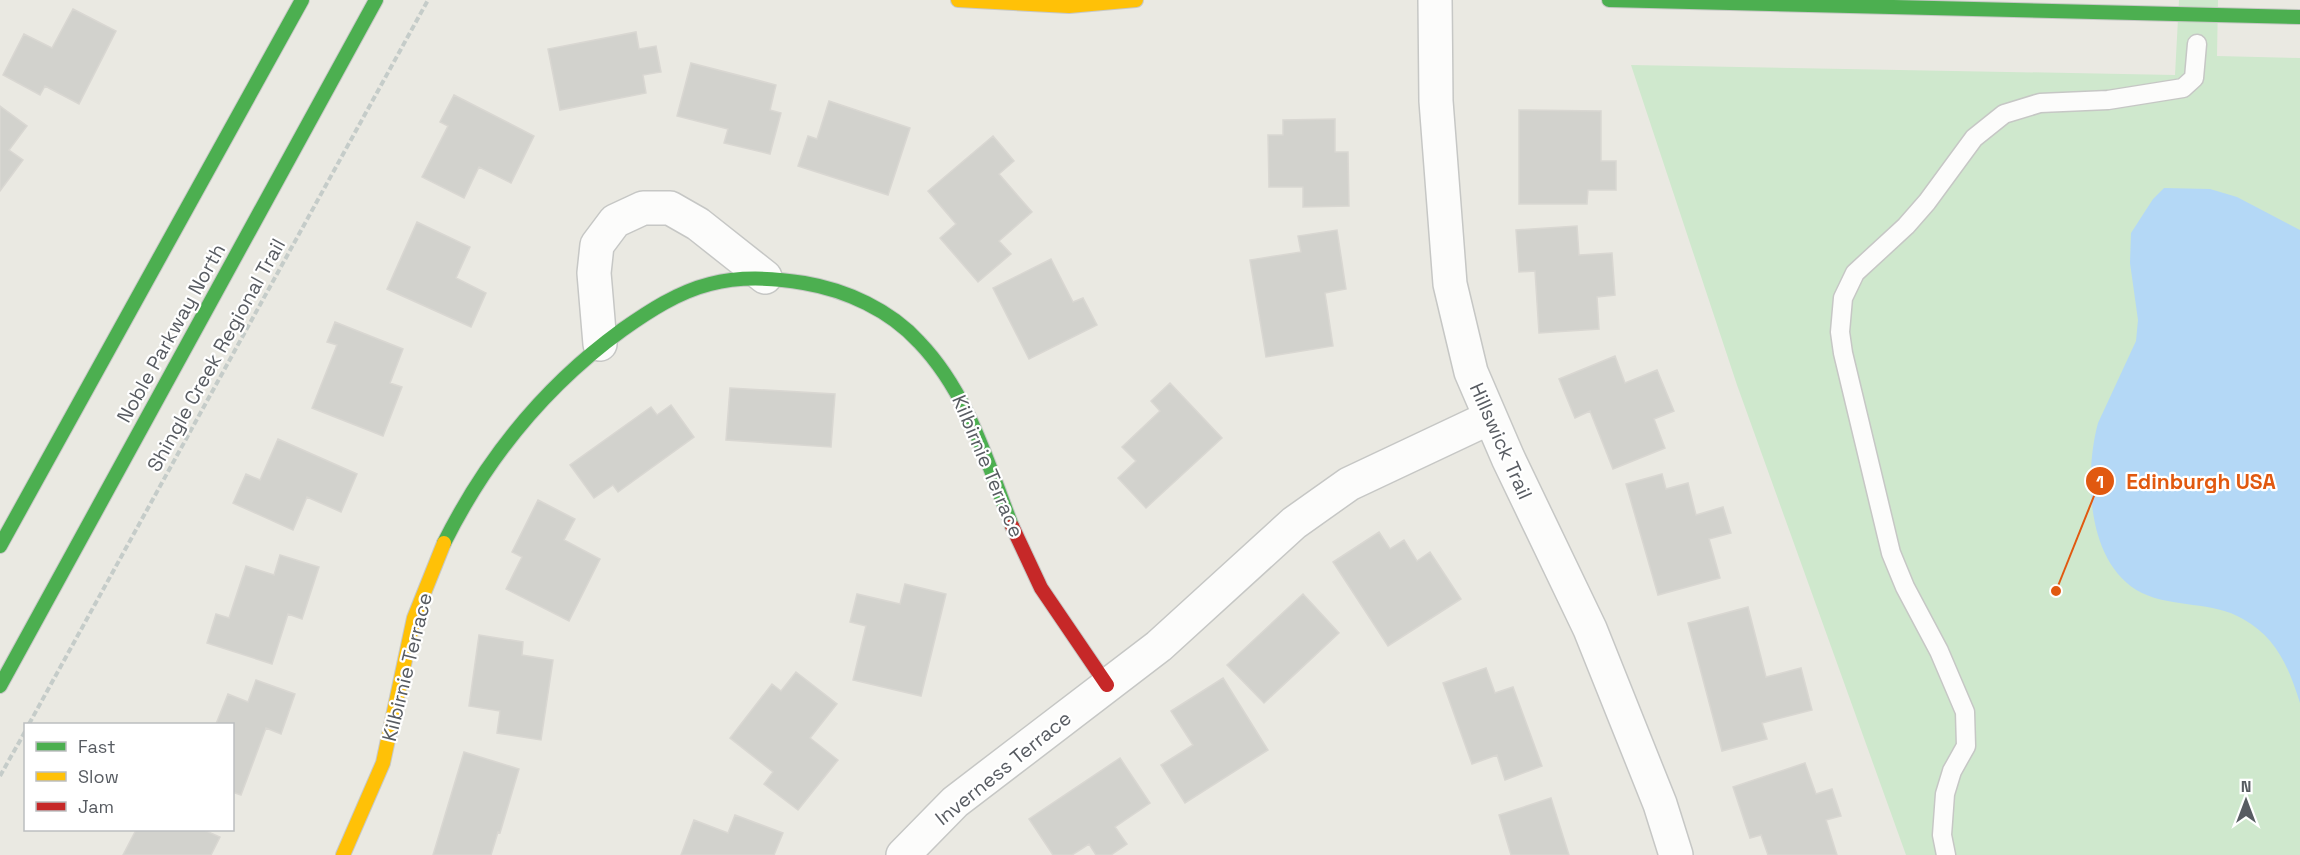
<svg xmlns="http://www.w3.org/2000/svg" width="2300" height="855" font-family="'Space Grotesk',sans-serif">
	<rect width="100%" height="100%" fill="#eae9e2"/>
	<!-- green -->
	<path fill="#cfe8cd" d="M2179,0h39l-1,56 83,2v797h-394l-169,-470 -106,-320 544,10z"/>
	<!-- water -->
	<path fill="#b4d8f6" d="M2164,188l46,1 27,8 63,33v473c-11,-35 -23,-65 -57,-84 -30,-18 -70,-11 -101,-26 -56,-28 -58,-118 -44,-170l38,-82 2,-21 -8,-57 1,-30 22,-34z"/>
	<!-- building -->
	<path fill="#d2d2cd" stroke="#d9d7d2" stroke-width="1.5" d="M73,9l43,22 -37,73 -34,-18 -5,9 -37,-20 21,-41 28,14z
		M636,32l3,17 17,-3 5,26 -18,3 3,18 -86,17 -12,-61z
		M691,63l85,22 -6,25 11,3 -11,41 -46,-11 4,-14 -51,-13z
		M454,95l80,41 -23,47 -32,-16 -15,31 -42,-21 26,-51 -8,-4z
		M829,101l81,27 -22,67 -90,-29 10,-30 9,3z
		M0,106l27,20 -18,24 14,10 -23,31z
		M1519,110l82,1v50h15v29h-28l-1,14h-68z
		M1335,119v33h13l1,54 -46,1v-20h-34l-1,-52h15v-15z
		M993,136l21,25 -15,13 33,38 -33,29 12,13 -33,28 -38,-44 16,-14 -28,-33z
		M417,222l53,25 -14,31 30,15 -15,34 -84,-38z
		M1577,226l2,29 33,-2 3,42 -18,2 2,32 -60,4 -4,-62 -16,1 -3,-42z
		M1337,230l9,59 -21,4 8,53 -67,11 -16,-97 51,-8 -3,-16z
		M1051,259l22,43 10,-4 14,27 -68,34 -36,-71z
		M335,322l68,27 -13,34 12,4 -19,49 -71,-28 25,-63 -10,-3z
		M1615,356l10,27 32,-13 17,41 -20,8 11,29 -52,21 -23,-58 -15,7 -16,-39z
		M1170,383l52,55 -76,70 -28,-30 18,-17 -14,-14 38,-36 -9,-10z
		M730,388l105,6 -4,53 -105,-7z
		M671,405l23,32 -76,55 -5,-7 -19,13 -24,-33 81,-58 6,8z
		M278,439l79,35 -16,38 -34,-15 -14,33 -60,-27 13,-29 14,6z
		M1662,474l4,15 22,-6 8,32 27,-8 8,26 -22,6 11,39 -62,17 -32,-111z
		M538,500l37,19 -11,21 36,19 -31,62 -63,-32 16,-32 -10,-5z
		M1379,532l11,17 14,-9 13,21 13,-9 31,47 -73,47 -55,-84z
		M280,555l39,12 -17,52 -14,-5 -16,50 -65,-21 9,-29 13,4 17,-52 28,9z
		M905,584l41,10 -25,102 -68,-16 13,-54 -16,-4 7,-28 43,10z
		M1303,594l36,39 -75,70 -37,-38z
		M1748,607l18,70 35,-9 11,42 -50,13 5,16 -45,12 -34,-128z
		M479,635l44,7 -1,13 31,5 -12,80 -44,-7 3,-22 -31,-5z
		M1486,668l9,25 18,-6 29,79 -37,14 -8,-25 -25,9 -29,-81z
		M796,672l41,32 -27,34 28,22 -40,50 -34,-26 9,-12 -43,-34 42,-54 9,7z
		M1223,678l45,72 -83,53 -24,-38 32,-20 -22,-34z
		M256,680l39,14 -14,40 -15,-6 -25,67 -9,-3v-68h-16l12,-30 20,8z
		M464,752l55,17 -19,64 -2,-1 -7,23h-58z
		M1120,758l30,45 -35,24 12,17 -16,11h-15l-7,-11 -17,11h-19l-24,-36z
		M1805,763l11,31 16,-5 9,27 -15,4 11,35h-69l-7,-20 -11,3 -17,-51z
		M1551,798l18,57h-58l-12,-40z
		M735,815l48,18 -9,22h-93l13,-35 34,13z
		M136,830h68l16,7 -9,18h-88z"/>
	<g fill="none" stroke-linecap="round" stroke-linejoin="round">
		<defs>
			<path id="lane" d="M1946,855l-4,-20 3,-41 7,-23 14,-25 -1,-34 -26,-61 -34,-64 -14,-34 -48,-200 -3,-21 3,-34 12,-25 51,-47 21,-24 47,-64 30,-24 36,-11 68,-3 75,-12 11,-10 3,-34"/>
			<path id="street" d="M1435,0l1,101 14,183 21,88 37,86 82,171 70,175 16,51
				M600,344l-6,-71 3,-28 18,-24 28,-13h27l28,16 67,53
				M903,855l52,-53 204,-156 135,-123 55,-39 140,-66"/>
			<path id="fast" d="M1609,0l691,17
				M444,543c42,-84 101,-157 178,-213 27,-19 56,-38 88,-46 30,-8 64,-6 94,-1 42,7 86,27 115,59 49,51 68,120 93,184
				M0,546l302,-546
				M0,686l376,-686"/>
			<path id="slow" d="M958,0l111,6 67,-6
				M343,855l40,-92 31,-145 30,-75"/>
			<path id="jam" d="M1012,526l29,62 66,97"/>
		</defs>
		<!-- lane casing -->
		<use href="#lane" stroke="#c6c7c5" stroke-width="21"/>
		<!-- street casing -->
		<use href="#street" stroke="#c6c7c5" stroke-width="36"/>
		<!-- fast casing -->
		<use href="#fast" stroke="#c7c8c6" stroke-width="16"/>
		<!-- slow casing -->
		<use href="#slow" stroke="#c7c8c6" stroke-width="16"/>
		<!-- jam casing -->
		<use href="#jam" stroke="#c7c8c6" stroke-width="16"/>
		<!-- path -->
		<path stroke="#c5ccc9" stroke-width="4" stroke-dasharray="6 3" stroke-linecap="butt" d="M29,724l399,-724
			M0,776l26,-46"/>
		<!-- lane -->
		<use href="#lane" stroke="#fcfcfb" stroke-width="18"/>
		<!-- street -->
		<use href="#street" stroke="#fcfcfb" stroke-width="33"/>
		<!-- fast -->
		<use href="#fast" stroke="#4caf50" stroke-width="14"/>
		<!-- slow -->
		<use href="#slow" stroke="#ffc107" stroke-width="14"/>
		<!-- jam -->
		<use href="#jam" stroke="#c62828" stroke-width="14"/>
	</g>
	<g text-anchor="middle" stroke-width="4.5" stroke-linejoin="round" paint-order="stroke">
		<!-- street labels -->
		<g font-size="20" fill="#585c62" stroke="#fff">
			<text transform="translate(171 333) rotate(-61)" y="7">Noble Parkway North</text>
			<text transform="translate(216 355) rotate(-61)" y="7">Shingle Creek Regional Trail</text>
			<text transform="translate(1501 441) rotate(66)" y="7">Hillswick Trail</text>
			<text transform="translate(988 466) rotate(67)" y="7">Kilbirnie Terrace</text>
			<text transform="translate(407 667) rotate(-76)" y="7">Kilbirnie Terrace</text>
			<text transform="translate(1003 768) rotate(-39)" y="7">Inverness Terrace</text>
		</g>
	</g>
	<!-- callouts -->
	<path fill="none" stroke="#e15910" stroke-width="2" d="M2056 591L2100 481"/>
	<g fill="#e15910" stroke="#fff" stroke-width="2">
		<circle cx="2056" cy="591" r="6"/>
		<circle cx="2100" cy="481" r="15"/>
	</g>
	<g font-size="18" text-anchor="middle" font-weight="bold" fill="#fff">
		<text x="2100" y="488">1</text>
	</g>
	<g font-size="21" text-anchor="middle" font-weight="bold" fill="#e15910" stroke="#fff" stroke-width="4.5" stroke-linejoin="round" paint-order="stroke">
		<text x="2201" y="489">Edinburgh USA</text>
	</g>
	<!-- legend -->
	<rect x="24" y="723" width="210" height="108" fill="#ffffff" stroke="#bcbec0" stroke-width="1.5"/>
	<rect x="36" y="742" width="30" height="9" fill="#4caf50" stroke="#bcbec0" stroke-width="1.5"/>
	<text x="78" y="753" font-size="18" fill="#585c62">Fast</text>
	<rect x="36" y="772" width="30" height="9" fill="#ffc107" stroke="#bcbec0" stroke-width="1.5"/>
	<text x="78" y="783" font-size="18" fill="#585c62">Slow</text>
	<rect x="36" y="802" width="30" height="9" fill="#c62828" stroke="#bcbec0" stroke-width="1.5"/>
	<text x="78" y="813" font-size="18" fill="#585c62">Jam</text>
	<!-- north arrow -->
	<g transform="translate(2246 801)" stroke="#ffffff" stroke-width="4.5" paint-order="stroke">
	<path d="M0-4.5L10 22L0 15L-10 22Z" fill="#585c62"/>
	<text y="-9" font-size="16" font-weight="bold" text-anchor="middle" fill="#585c62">N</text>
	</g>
</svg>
